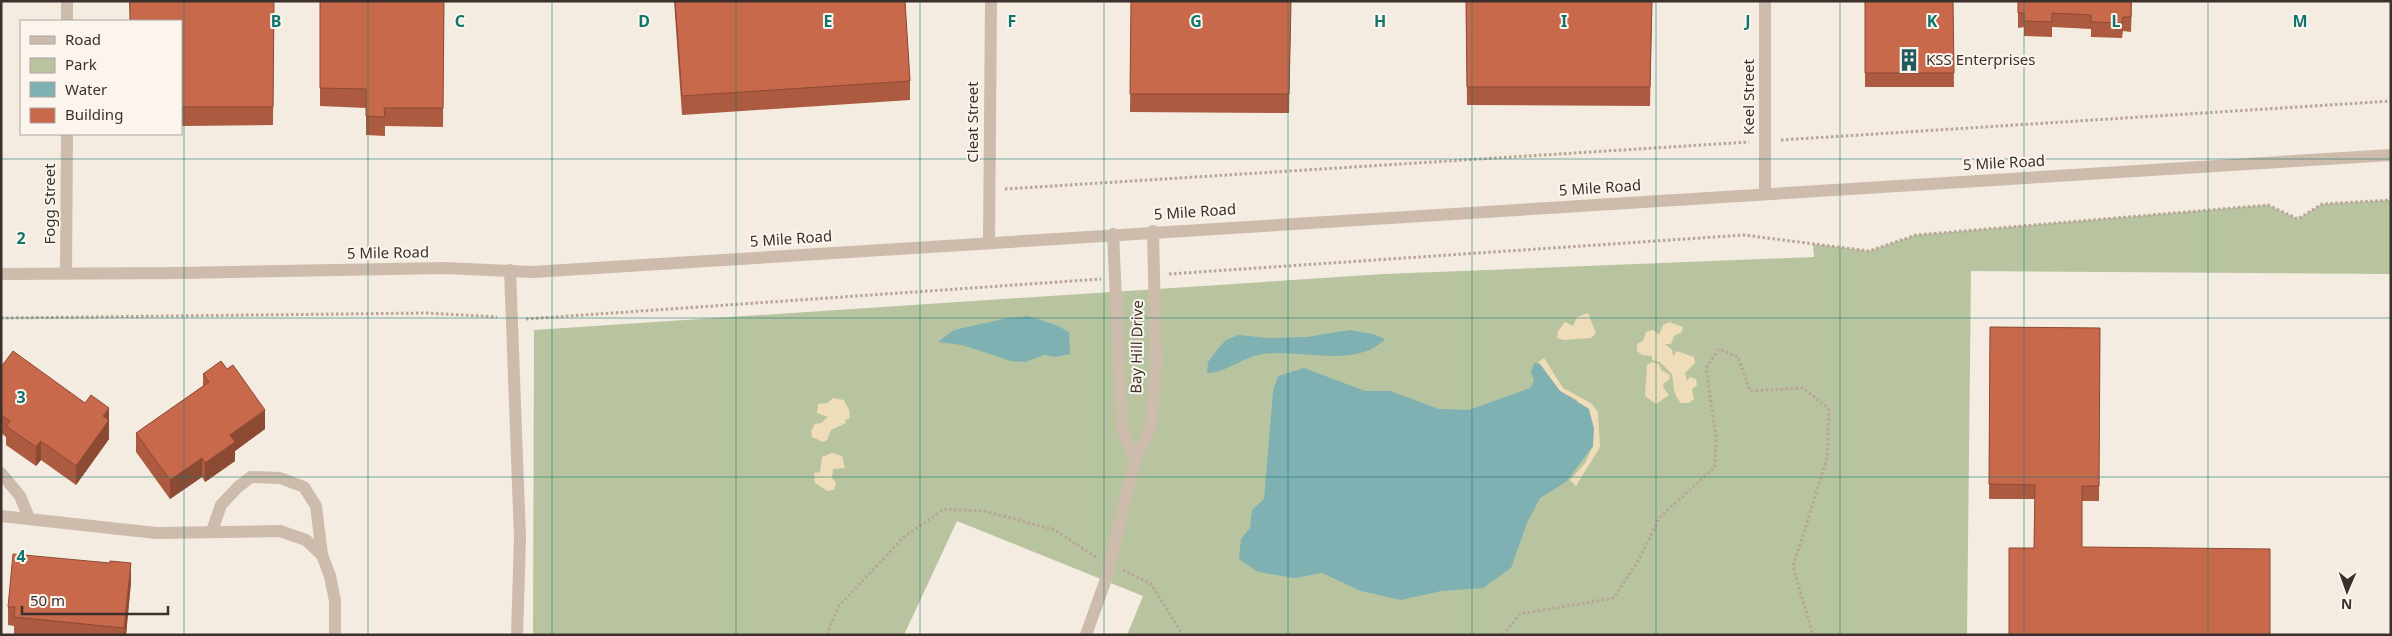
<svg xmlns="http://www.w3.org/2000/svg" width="2392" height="636" font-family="'Noto Sans',sans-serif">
	<rect width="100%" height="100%" fill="#f4ebe1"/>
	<!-- green -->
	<path fill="#b8c4a0" d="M2391,200v74l-420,-3 -4,364h-840l16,-39 -186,-75 -53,114h-371l1,-305 850,-56 430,-17 -1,-13 56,7 47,-16 352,-30 30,14 24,-15z"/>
	<!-- sand -->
	<path fill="#efdcb8" d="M1588,313l8,20 -5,5 -27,2 -7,-2 1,-7 7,-9 8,4 4,-9z
		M1669,322l14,5 -1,5 -8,4 -3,8h-6l7,6 1,6 4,-5 17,6 1,6 -10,10 2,8 3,-4 6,2 1,6 -5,4 2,10 -5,4h-8c-9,-10 -7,-18 -9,-29l-12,-12 -8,-2v-4l-10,-1 -5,-4v-7l6,-3 3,-9 7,-2 6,5 4,-10z
		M1544,358l19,30 28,15 7,9 2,35 -24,39 -6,-6 15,-17 8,-17 -16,-46 -17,-9 -22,-29z
		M1653,362l6,2 2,6 9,5 -1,5 -5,3 -1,4 6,8 -13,9 -11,-8 2,-31z
		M833,398l11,2c3,8 8,10 5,19l-4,1 1,3 -15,7 -4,10 -4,2 -11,-5 -1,-6 4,-7 6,-1 7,-6 -11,-4 1,-9 9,-1z
		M832,453l10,3 3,12 -12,1 -1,9 4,5 -2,7 -7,1 -12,-8 -1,-10 6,-1 2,-15z"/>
	<!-- water -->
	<path fill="#7fb0b2" d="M1028,316l28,9 13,7 1,22 -14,3 -12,-2 -19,7 -14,-1 -49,-16 -24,-3 16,-12 54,-12z
		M1350,330l23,4 12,5c-29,31 -90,8 -127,16 -18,4 -33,18 -51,18l1,-11 9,-12 9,-10 13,-5 29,3 39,-1z
		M1534,363l6,1 20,27 29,18 5,20 -1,17 -27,36 -26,16 -13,25 -16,45 -28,20 -42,3 -40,9 -40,-9 -39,-18 -28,5 -36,-6 -19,-13 2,-20 9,-11 2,-18 12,-11 9,-108 5,-15 26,-8 61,23h25l49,18 30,1 61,-22 4,-7 -3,-9z"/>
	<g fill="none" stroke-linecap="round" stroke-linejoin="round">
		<!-- path -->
		<path stroke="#b9a596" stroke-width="3" stroke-dasharray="2.5 2.5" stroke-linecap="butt" d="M1781,140l610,-39
			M1005,189l744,-47
			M1169,274l575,-39 125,16 47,-16 352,-30 30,14 24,-15 69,-4
			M1,318l426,-5 70,4
			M526,319l575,-40
			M1123,570l28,14 32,51
			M828,635v-4l11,-25 65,-69 40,-28 40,2 71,19 42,28
			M1503,635l17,-21 94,-16 24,-37 22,-44 55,-50 1,-30 -10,-69 13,-19 19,8 12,34 53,-3 26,21 -2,49 -34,109 20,68"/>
		<!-- minor -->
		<path stroke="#cdbbac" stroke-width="12" d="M67,21v-20
			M1765,194v-193
			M1113,234l9,194 13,32
			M989,242l2,-241
			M510,270l10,268 -3,97
			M1,274l179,-1 265,-5 87,4 1859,-117
			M66,274l1,-140
			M1,473l19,23 9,22
			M1,516l155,17 124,-2 26,9 16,15 8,21 5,25v34
			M212,531l9,-26 17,-18 13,-10 29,1 24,9 12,19 6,49
			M1086,635l20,-56 29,-119 16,-33 5,-63 -3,-133"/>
	</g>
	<!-- wall -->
	<path fill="#ac5a40" d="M129,1h145l-1,124 -92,1v-105h-51z
		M320,1h124l-1,126 -58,-1v10l-19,-1v-27l-46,-2z
		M674,1h231l5,80v19l-228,15z
		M1131,1h160l-2,112 -159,-1z
		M1466,1h186l-2,105 -183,-1z
		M1865,1h88l1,86h-89z
		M2018,1h114l-1,31 -8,-1 -1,7 -31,-1v-8l-39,-2v10l-28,-1v-9l-6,1z
		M1990,327l110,1 -1,173h-17l-48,47 1,-49h-46z
		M1,367l108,60v12l-33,46 -35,-25 -5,6 -30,-21v-8l-5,-4z
		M203,374l62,55 -30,22v10l-30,21 -3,-5 -32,22 -34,-47v-19l67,-47z
		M131,582l-5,53h-112v-9l-6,-1v-18z"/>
	<!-- shaded-wall -->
	<path fill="#8c4a34" d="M109,408v31l-33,46v-19l27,-50z
		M265,410v19l-30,22v10l-30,21v-19l25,-28z
		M41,441v19l-5,6v-19z
		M202,458v19l-32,22v-19z
		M131,563v19l-5,53h-2z"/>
	<!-- building -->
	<path fill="#c8694b" stroke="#8c4a34" d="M130,1h144l-1,106h-92v-86h-51z
		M320,1h124l-1,107h-59l1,9 -19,-1v-27l-46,-1z
		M675,1h230l5,80 -228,15z
		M1131,1h160l-2,93h-159z
		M1466,1h186l-2,86h-183z
		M1865,1h88l1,72h-89z
		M2018,1h113v16h-8l-1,6 -31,-1v-7l-39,-2v9l-28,-1v-8h-6z
		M1990,327l110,1 -1,158h-17v61l188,2v86h-261v-87h25l1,-63 -46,-1z
		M13,351l72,52 6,-8 18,13 -6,8 6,4 -33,46 -35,-25 -5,6 -30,-21 4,-5 -9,-6v-48z
		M221,361l6,8 6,-4 32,45 -35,25 5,7 -30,21 -3,-5 -32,22 -34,-47 73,-51 -6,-8z
		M13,554l97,9v-2l21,2 -7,65 -110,-11 1,-10h-7z"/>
	<!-- grid -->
	<path fill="none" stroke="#0f766e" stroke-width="1" stroke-opacity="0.55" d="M184,1v634M368,1v634M552,1v634M736,1v634M920,1v634M1104,1v634M1288,1v634M1472,1v634M1656,1v634M1840,1v634M2024,1v634M2208,1v634M1,159h2390M1,318h2390M1,477h2390"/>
	<!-- icons -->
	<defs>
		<symbol id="building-bare" viewBox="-9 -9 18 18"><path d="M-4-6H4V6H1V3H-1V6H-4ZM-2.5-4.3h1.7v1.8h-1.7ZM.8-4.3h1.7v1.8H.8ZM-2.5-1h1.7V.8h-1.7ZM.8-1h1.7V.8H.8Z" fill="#1f5a5e" stroke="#fbf5ee" stroke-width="2.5" paint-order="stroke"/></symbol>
	</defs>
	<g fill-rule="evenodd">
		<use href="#building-bare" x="1893" y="44" width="32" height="32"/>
	</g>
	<g text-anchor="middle" stroke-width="4" stroke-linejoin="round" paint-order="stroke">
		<!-- poi labels -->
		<g font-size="15" fill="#3b302b" stroke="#fbf5ee" text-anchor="start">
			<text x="1926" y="65">KSS Enterprises</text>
		</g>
		<!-- street labels -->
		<g font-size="15" fill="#3b302b" stroke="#fbf5ee">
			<text transform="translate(1749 97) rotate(-90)" y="5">Keel Street</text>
			<text transform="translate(973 122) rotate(-90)" y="5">Cleat Street</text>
			<text transform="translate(2004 163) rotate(-3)" y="5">5 Mile Road</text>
			<text transform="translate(1600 188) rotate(-4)" y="5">5 Mile Road</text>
			<text transform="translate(50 204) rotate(-90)" y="5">Fogg Street</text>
			<text transform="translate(1195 212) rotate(-4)" y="5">5 Mile Road</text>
			<text transform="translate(791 239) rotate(-4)" y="5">5 Mile Road</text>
			<text transform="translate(388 253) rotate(-1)" y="5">5 Mile Road</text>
			<text transform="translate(1137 347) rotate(-89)" y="5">Bay Hill Drive</text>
		</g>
	</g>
	<g font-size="16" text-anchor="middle" font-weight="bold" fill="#0f766e" stroke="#fbf5ee" stroke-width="4" stroke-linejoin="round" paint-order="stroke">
		<text x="276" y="27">B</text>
		<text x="460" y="27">C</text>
		<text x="644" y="27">D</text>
		<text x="828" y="27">E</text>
		<text x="1012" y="27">F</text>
		<text x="1196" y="27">G</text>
		<text x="1380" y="27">H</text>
		<text x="1564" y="27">I</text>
		<text x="1748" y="27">J</text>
		<text x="1932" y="27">K</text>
		<text x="2116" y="27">L</text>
		<text x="2300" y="27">M</text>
		<text x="21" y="244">2</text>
		<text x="21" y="403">3</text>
		<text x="21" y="562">4</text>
	</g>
	<!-- border -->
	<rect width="2392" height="636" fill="none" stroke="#3b302b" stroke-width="5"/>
	<!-- legend -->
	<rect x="20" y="20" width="162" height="115" fill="#fbf5ee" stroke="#aea6a0"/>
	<rect x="30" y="36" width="25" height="8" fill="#cdbbac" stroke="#aea6a0"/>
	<text x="65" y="45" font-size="15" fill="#3b302b">Road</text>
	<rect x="30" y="58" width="25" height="15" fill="#b8c4a0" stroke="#aea6a0"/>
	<text x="65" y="70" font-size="15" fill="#3b302b">Park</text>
	<rect x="30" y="82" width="25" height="15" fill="#7fb0b2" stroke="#aea6a0"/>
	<text x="65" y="95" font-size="15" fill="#3b302b">Water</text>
	<rect x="30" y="108" width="25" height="15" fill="#c8694b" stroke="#aea6a0"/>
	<text x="65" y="120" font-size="15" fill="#3b302b">Building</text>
	<!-- north arrow -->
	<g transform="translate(2347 591) rotate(182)" stroke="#fbf5ee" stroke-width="4" paint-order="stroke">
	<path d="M0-4L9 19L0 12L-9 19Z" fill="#3b302b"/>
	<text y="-8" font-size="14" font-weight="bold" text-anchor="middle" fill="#3b302b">N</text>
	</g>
	<!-- scale -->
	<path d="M22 606v8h146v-8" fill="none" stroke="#3b302b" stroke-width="2.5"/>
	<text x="30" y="606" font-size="15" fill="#3b302b" stroke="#fbf5ee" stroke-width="4" paint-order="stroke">50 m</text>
</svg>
